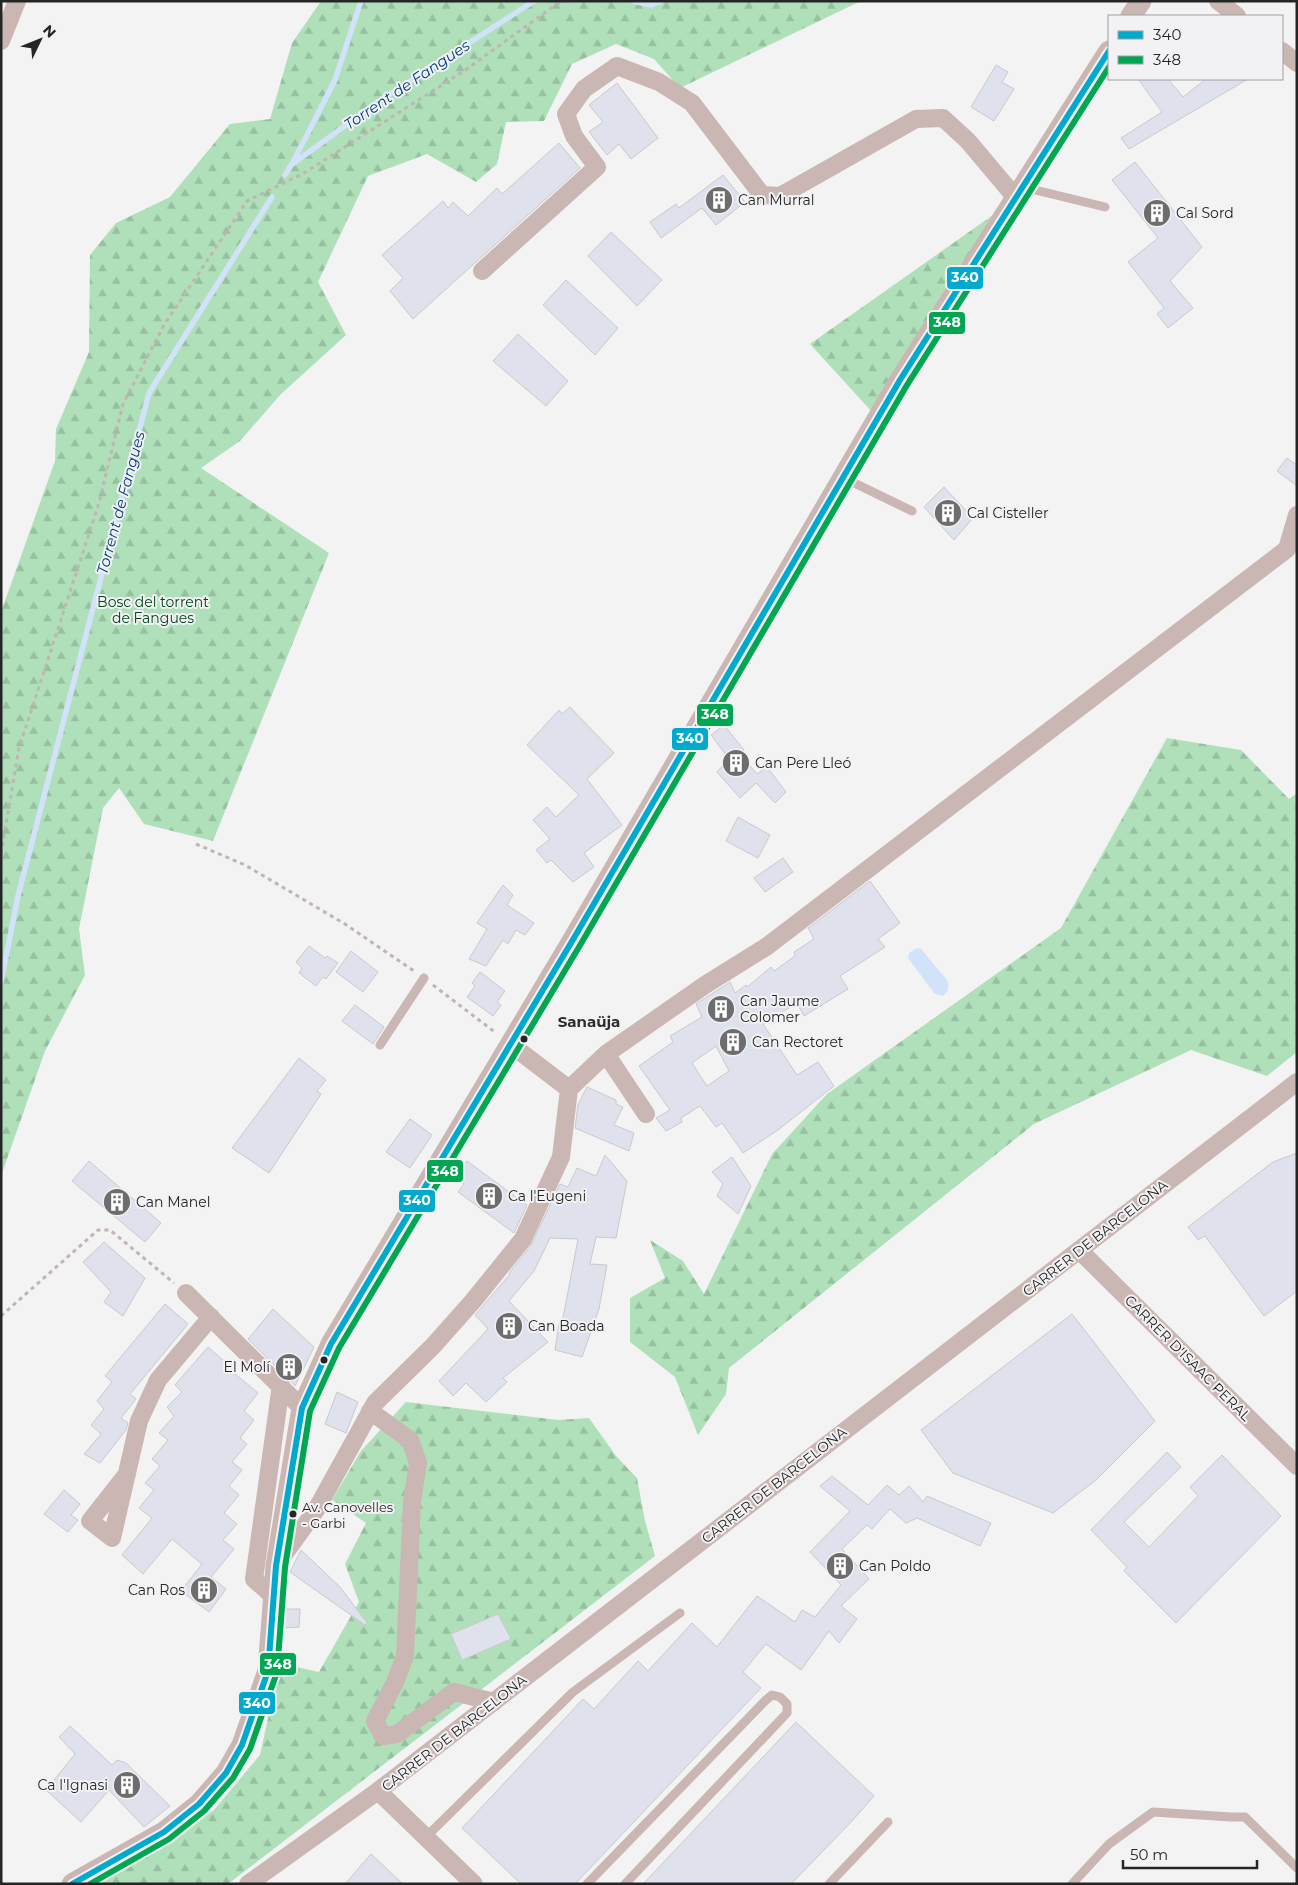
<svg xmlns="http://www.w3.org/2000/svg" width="1298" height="1885" font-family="Montserrat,sans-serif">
	<defs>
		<pattern id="forest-firs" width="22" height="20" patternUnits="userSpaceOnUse" patternTransform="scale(1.25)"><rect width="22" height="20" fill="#afe0ba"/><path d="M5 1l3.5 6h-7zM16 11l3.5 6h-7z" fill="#96c0a0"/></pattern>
	</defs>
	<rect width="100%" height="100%" fill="#f3f3f3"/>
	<!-- forest -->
	<path fill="url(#forest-firs)" d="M321,1h540l-181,87 -26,-29 -38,-15 -44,20 -28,57 -38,1 -9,42 -21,18 -49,-28 -59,22 -50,106 28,53 -66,60 -40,46 -39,27 128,85 -116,288 -69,-17 -25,-36 -16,20 -24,121 6,46 -40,76 -44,125v-564l54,-151 1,-32 33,-77 1,-97 26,-32 54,-26 60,-73 40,-5 22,-76z
		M993,215l-120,198 -63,-69z
		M1167,738l74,12 48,49 8,-6v259l-30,24 -76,-26 -157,74 -305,244 -3,26 -28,41 -23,-58 -45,-35v-44l35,-20 -15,-38 33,21 21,33 68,-140 55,-60 234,-166z
		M406,1402l152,18 31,-2 27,38 21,22 8,43 10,35 -427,328h-132l117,-73 47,-56 20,-92 39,9 40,-70 -14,-38 21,-41 -34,-23 29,-49z"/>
	<!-- water -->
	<path fill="#d1e2f9" d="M917,948l4,1 26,31c3,6 1,12 -4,16l-8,-2 -27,-36 1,-5z"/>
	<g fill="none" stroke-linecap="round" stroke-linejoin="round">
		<!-- stream -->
		<path stroke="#d1e2f9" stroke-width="5.5" d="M633,1l18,4 11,-4
			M292,164l43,-84 26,-79
			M285,175l6,-10 91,-66 152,-98
			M1,982l17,-86 131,-503 123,-196"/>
	</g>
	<!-- building -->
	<path fill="#dfe1ec" stroke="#cacaca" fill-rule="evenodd" d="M996,65l12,7 -6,10 12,7 -20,32 -23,-14z
		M1138,79h30l15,18 23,-18h42l-119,70 -8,-11 41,-26z
		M617,83l41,55 -27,21 -12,-15 -12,11 -18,-23 14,-10 -14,-17z
		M559,143l21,25 -167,151 -23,-28 13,-13 -21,-23 61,-54 5,7 5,-6 15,14 29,-28 5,6z
		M1135,162l67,85 -32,34 23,27 -25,20 -11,-14 7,-6 -36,-46 30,-24 -46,-58z
		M723,175l22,27 -29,23 -14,-17 -41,30 -11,-16 26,-18 3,4z
		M611,232l51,48 -25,26 -49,-50z
		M566,280l52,48 -23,27 -52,-50z
		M518,334l50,47 -22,25 -53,-45z
		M1287,458l10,7v21l-20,-15z
		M944,487l29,31 -19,22 -30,-33z
		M570,707l44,46 -27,26 35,46 -38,28 10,14 -21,15 -22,-22 -4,3 -11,-13 14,-11 -17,-19 14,-13 9,10 23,-22 -52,-50 32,-35 3,4z
		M724,725l20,25 -4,4 17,20 10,-7 19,25 -11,11 -19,-20 -16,15 -23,-26 12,-13 -18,-24z
		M738,817l32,18 -12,23 -32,-17z
		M783,858l10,14 -28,20 -11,-14z
		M870,881l30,42 -22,16 7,8 -45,29 8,13 -44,27 -7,-13 -34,21 34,51 21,-13 16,24 -56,44 -35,23 -21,-30 -6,4 -16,-21 -19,12 1,4 -16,9 -10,-13 14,-8 -31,-44 34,-24 -3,-6 32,-19 -6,-13 34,-22 5,11 11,-8 1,2 24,-20 3,4 21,-15 -1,-4 20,-13 -6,-11zM716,1046l13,25 -22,15 -15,-23z
		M503,885l10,10 -6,10 27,18 -9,12 -9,-5 -8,14 -5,-4 -17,26 -17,-7 18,-30 -10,-6z
		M309,946l16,12 2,-2 11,7 -12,16 -3,-2 -7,9 -17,-13 3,-5 -6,-6z
		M351,951l27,21 -15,20 -27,-20z
		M480,972l25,19 -8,11 4,3 -8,11 -26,-19 8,-11 -3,-3z
		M355,1005l29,22 -11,17 -31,-23z
		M299,1058l27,22 -9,11 4,3 -52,79 -37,-25z
		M587,1087l29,13v4l7,3 -9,18 20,8 -5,18 -54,-23 3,-23z
		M410,1119l22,16 -22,33 -24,-16z
		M1297,1153v138l-33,25 -59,-80 -7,4 -10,-13 85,-65z
		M605,1155l22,26 -11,57 -20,-1 -6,27 17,1 -8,44 -17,48 -27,-7 4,-27h3l16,-84 -28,-1 -16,33 -25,30 39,41 -45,36 4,4 -21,20 -20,-19 -13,13 -14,-15 49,-52 -13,-14 35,-41 -1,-1 22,-28 29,-61 8,3 9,-19 19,8z
		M732,1157l19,29 -13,28 -21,-18 6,-12 -11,-12z
		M89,1161l72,62 -16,19 -73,-61z
		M467,1161l60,44 -13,28 -56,-41 6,-8 -9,-9z
		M104,1242l41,36 -22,38 -19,-14 7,-10 -28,-30z
		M165,1304l23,20 -58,70 6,5 -15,19 7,5 -2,7 -26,33 -16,-9 17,-20 -10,-9 13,-16 -7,-8 15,-19 -7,-6z
		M273,1309l41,38 -19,39 -7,-9 -4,-2 -36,-36z
		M1072,1314l83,107 -59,59 -43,33 -100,-40 -32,-43z
		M208,1347l22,19 -2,2 30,25 -14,18 10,9 -14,18 7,6 -15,18 10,8 -13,16 10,9 -15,18 13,11 -14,16 11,9 -23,28 15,12 -17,23 -28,-21 21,-27 -30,-25 -29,35 -21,-19 30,-37 -13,-10 15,-18 -9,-7 15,-17 -8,-7 16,-19 -9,-7 15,-17 -7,-9 15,-15 -7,-7z
		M337,1392l21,10 -12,31 -21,-9z
		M1167,1452l14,15 -57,55 25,25 49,-51 -8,-9 32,-32 59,61 -105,107 -52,-52 3,-4 -36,-37z
		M832,1476l36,29 19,-20 12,10 10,-9 14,16 4,-6 64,27 -11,23 -63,-28 -11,5 -16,-14 -18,20 -5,-4 -25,24 27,30 -28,27 16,13 -18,24 -10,-12 -28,39 -35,-26 -23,28 18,16 -186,196h-54l-59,-56 121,-129 11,10 44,-48 10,10 44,-48 25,24 40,-51 38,26 7,-12 13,7 26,-32 -31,-33 40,-41 -30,-25z
		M64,1490l16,14 -9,11 7,5 -10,12 -24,-18z
		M301,1550l39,37 27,36 -2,2 -75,-53z
		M285,1609h15l-1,18 -15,1z
		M498,1614l13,25 -49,21 -11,-26z
		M796,1722l78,74 -22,25 -61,63h-148z
		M70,1726l42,39 5,-5 9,3 44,43 -26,21 -35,-37 -28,32 -35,-32 29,-36 -16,-17z
		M371,1854l32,30h-58z"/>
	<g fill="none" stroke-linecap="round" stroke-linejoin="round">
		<!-- path -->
		<path stroke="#c1b4b2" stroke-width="3" stroke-dasharray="4 4" stroke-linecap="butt" d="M196,844l49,21 100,59 69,47
			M1,854l18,-106 80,-245 24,-99 41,-79 83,-124 57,-28 160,-102 93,-67 8,-3
			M433,985l63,48
			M1,1316l97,-86h12l64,53"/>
		<!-- service -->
		<path stroke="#cab6b2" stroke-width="9" d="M1023,187l82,20
			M844,478l68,33
			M380,1045l44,-67
			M426,1837l147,-145 107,-79
			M587,1884l179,-184 6,-5 8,2 7,7v9l-162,171
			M829,1884l59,-62
			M1072,1884l37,-40 44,-32 78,5h14l52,51"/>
		<!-- minor -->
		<path stroke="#cab6b2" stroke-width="18" d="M1218,1l19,15
			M1,41l16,-40
			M1282,51l15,12
			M482,271l115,-104 -23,-31 -8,-22 18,-25 33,-23 42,16 33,21 70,92 18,1 136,-77 27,-1 25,23 48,57
			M510,1044l59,45 37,-35 99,-69 61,-38 521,-398 10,-34
			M606,1054l40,60
			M1079,1250l218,216
			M186,1293l116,115
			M370,1411l40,29 8,23 -6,39 -7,154 -10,26 -20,39 8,15 14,-2 57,-42 40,10
			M127,1474l-37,47 22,17 27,-117 19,-41 53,-63
			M277,1564l39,-54 59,-107 58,-57 40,-45 50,-62 38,-82 8,-68
			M274,1597l-20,-18 27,-194
			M378,1791l96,93
			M248,1884l130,-93 919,-709"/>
		<!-- tertiary -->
		<path stroke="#cab6b2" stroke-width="21" d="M1131,16l10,-15
			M72,1884l92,-52 35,-28 27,-31 16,-28 26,-74 8,-105 26,-158 29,-64 240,-401 329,-563 209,-329"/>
		<defs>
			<path id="bus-1" d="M72,1884l92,-52 35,-28 27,-31 16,-28 26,-74 8,-105 26,-158 29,-64 240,-401 329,-563 209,-329"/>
			<path id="bus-2" d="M90,1884l79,-45 35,-28 29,-33 17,-29 27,-77 8,-105 25,-156 29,-63 240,-401 328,-562 202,-318"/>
		</defs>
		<!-- bus-1 casing -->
		<use href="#bus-1" stroke="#f2f2f4" stroke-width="10"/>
		<!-- bus-2 casing -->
		<use href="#bus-2" stroke="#f2f2f4" stroke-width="10"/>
		<!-- bus-1 -->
		<use href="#bus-1" stroke="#00a9ce" stroke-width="6"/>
		<!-- bus-2 -->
		<use href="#bus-2" stroke="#00a651" stroke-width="6"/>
	</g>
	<!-- icons -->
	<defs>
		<symbol id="building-disc" viewBox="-11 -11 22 22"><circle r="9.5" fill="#6d6d6d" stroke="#f2f2f4"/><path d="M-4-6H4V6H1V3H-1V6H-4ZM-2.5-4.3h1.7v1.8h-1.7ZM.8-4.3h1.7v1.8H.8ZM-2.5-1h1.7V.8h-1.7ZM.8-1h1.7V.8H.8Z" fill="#fff"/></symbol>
	</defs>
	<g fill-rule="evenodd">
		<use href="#building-disc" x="703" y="184" width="32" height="32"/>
		<use href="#building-disc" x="1141" y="197" width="32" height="32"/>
		<use href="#building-disc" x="932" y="497" width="32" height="32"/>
		<use href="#building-disc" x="720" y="747" width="32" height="32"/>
		<use href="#building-disc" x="705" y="993" width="32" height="32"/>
		<use href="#building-disc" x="717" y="1026" width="32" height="32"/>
		<use href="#building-disc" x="473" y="1180" width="32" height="32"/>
		<use href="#building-disc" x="101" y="1186" width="32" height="32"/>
		<use href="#building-disc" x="493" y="1310" width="32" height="32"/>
		<use href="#building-disc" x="273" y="1351" width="32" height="32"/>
		<use href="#building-disc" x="824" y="1550" width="32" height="32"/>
		<use href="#building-disc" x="188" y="1574" width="32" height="32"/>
		<use href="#building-disc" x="111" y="1769" width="32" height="32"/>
	</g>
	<!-- markers -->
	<g fill="#252525" stroke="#f2f2f4" stroke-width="2">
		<circle cx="524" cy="1039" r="4.5"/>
		<circle cx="324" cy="1360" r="4.5"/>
		<circle cx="293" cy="1514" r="4.5"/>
	</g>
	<g text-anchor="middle" stroke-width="4" stroke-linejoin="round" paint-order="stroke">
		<!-- bus labels -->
		<g font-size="13" fill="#252525" stroke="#f2f2f4" text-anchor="start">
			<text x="302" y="1512">Av. Canovelles<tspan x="302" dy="16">- Garbi</tspan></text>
		</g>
		<!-- poi labels -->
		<g font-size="14" fill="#252525" stroke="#f2f2f4" text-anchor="start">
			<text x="738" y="205">Can Murral</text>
			<text x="1176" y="218">Cal Sord</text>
			<text x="967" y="518">Cal Cisteller</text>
			<text x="755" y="768">Can Pere Lleó</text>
			<text x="740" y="1006">Can Jaume<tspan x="740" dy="16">Colomer</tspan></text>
			<text x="752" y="1047">Can Rectoret</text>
			<text x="508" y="1201">Ca l'Eugeni</text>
			<text x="136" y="1207">Can Manel</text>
			<text x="528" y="1331">Can Boada</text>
			<text x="270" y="1372" text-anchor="end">El Molí</text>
			<text x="859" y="1571">Can Poldo</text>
			<text x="185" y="1595" text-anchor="end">Can Ros</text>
			<text x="108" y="1790" text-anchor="end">Ca l'Ignasi</text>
		</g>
		<!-- park labels -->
		<g font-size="14" fill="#00451a" stroke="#f2f2f4">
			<text x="153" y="607">Bosc del torrent<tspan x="153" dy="16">de Fangues</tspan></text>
		</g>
		<!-- street labels -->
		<g font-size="14" fill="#252525" stroke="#f2f2f4">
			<text transform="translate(1095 1238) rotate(-38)" y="5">CARRER DE BARCELONA</text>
			<text transform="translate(1188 1358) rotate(45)" y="5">CARRER D'ISAAC PERAL</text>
			<text transform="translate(774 1485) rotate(-38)" y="5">CARRER DE BARCELONA</text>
			<text transform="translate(454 1733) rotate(-38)" y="5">CARRER DE BARCELONA</text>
		</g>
		<!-- water labels -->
		<g font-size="15" font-style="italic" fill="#003d81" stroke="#f2f2f4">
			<text transform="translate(407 85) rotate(-34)" y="5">Torrent de Fangues</text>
			<text transform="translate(121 503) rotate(-75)" y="5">Torrent de Fangues</text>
		</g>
		<!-- neighbourhood labels -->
		<g font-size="15" font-weight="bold" fill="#2c2c2d" stroke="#f2f2f4">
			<text x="589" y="1027">Sanaüja</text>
		</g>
	</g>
	<g stroke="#f2f2f4" stroke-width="2">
		<rect x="946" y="266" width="38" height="24" rx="5" fill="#00a9ce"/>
		<rect x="928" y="311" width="38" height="24" rx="5" fill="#00a651"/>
		<rect x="696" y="703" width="38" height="24" rx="5" fill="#00a651"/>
		<rect x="671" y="727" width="38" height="24" rx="5" fill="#00a9ce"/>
		<rect x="426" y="1159" width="38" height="24" rx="5" fill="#00a651"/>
		<rect x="398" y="1189" width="38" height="24" rx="5" fill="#00a9ce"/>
		<rect x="259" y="1652" width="38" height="24" rx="5" fill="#00a651"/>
		<rect x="238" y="1691" width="38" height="24" rx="5" fill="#00a9ce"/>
	</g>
	<g font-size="14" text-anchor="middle" font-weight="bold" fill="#fff">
		<text x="965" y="282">340</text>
		<text x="947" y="327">348</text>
		<text x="715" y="719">348</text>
		<text x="690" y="743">340</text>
		<text x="445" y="1176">348</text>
		<text x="417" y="1205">340</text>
		<text x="278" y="1669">348</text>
		<text x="257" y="1708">340</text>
	</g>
	<!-- border -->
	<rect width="1298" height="1885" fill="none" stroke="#252525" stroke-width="5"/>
	<!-- legend -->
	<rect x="1108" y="15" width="175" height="65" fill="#f2f2f4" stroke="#a0a0a1"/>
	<rect x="1118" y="31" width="25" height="8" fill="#00a9ce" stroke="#a0a0a1"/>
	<text x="1153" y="40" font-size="15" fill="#252525">340</text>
	<rect x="1118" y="56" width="25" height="8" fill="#00a651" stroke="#a0a0a1"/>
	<text x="1153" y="65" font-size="15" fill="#252525">348</text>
	<!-- north arrow -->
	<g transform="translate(40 40) rotate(47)" stroke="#f2f2f4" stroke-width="4" paint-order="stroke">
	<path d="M0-4L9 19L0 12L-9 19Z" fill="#252525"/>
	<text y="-8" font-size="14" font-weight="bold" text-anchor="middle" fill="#252525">N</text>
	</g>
	<!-- scale -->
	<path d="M1123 1860v8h134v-8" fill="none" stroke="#252525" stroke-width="2.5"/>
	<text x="1130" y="1860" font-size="15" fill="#252525" stroke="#f2f2f4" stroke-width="4" paint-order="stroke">50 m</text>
</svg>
